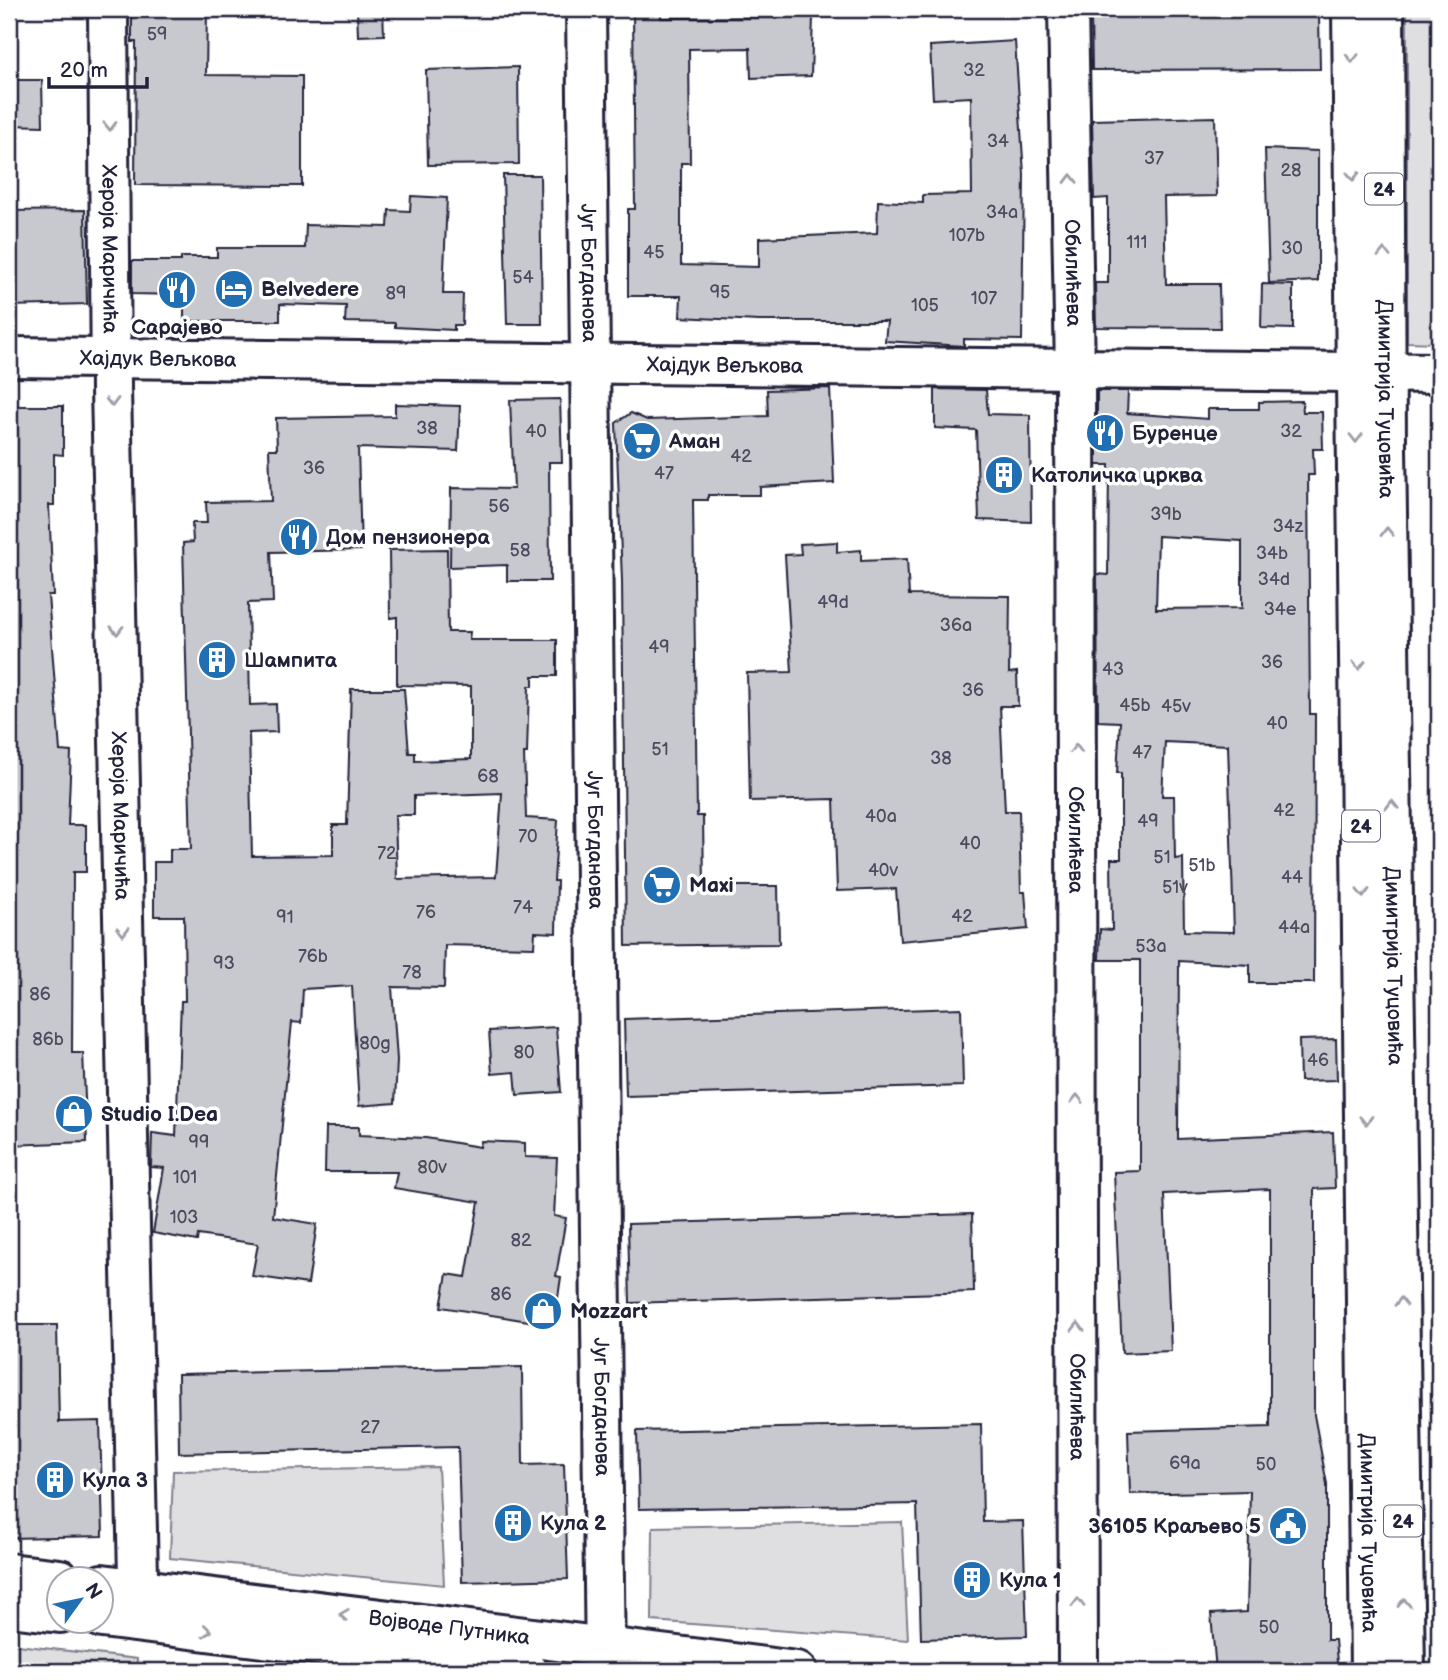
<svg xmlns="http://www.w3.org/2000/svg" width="1448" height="1680" font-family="'Balsamiq Sans',sans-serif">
	<rect width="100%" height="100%" fill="#fff"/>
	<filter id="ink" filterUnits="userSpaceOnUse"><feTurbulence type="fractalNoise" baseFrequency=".0143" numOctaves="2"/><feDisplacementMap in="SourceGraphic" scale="14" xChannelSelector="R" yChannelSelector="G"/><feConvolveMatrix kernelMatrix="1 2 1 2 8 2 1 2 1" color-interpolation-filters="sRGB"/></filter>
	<g filter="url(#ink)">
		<!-- green -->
		<path fill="#dfdfe2" stroke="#80808e" stroke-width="2" d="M1407,9h32v334l-32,-1z
			M438,1467l6,118 -274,-27 3,-87z
			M902,1522l6,118 -256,-19 1,-94z
			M9,1644l128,15 -1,12h-127z"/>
		<!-- building -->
		<path fill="#c8c8cf" stroke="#22223b" stroke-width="2" fill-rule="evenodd" d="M132,9h75l-1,66 96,1v110l-167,-1 1,-143h-4z
			M357,9h26l1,26 -26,1z
			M633,9h28v9l152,-1 -2,59 -60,2 -1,-30 -61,1 1,114h-9v102l78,2v-29l118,-5 1,-32 45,2v-8l49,-1 -1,-97 -38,2 -3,-53 85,-5 9,133 -2,166 -58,-1v7l-79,-5 2,-20h-128l-79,-4 1,-21h-53v-87h7z
			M1319,15l1,54 -228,1 -1,-54z
			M518,67l1,97 -91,1 -2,-95z
			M9,80h33l1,46 -34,-1z
			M1215,117l2,79 -53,1 2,87h53l1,44 -124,-1 -1,-44h13v-85l-14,1 -2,-79z
			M1265,149l53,2v130l-49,2z
			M503,175h37l2,149h-35z
			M411,196l36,2 -4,96h20l-1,31h-8v5l-59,-3v-4l-50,-1 1,-16 -66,-2v17h-96v-26l-52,-1v-33h49v-4h36v-9h88l1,-23 82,2 1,-17 21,1z
			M85,210l2,94 -78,2v-95z
			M1262,284l31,1v44l-32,-1z
			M830,388l4,95 -74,4v8h-52v5h-15l4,316h6l1,70h74l1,58 -153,2 -4,-365 -6,-158 15,-10 16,7 121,-4 -1,-26z
			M935,389l51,1 2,24 42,1 1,107 -52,-2 -3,-90 -41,-2z
			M1097,391h31l-1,22 81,6v-10h51v-7l43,-1 1,11h19l1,37h-10l1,26h-6l2,239h5l-1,269h-64v-18l-71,-4 -1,178 155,-7 2,56 -21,1v226l13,69v156h8l2,22 -14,9h-107l-5,-57 36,-2 3,-121 -120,3 -2,-63 142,-4v-238l-106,5 7,157 -49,2 -8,-181 26,-1v-211h-41l1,-31 12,1 -1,-71h10v-86h-4l3,-51 -22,-1 -1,-147 11,1 1,-110h-12zM1158,536l84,5v67l-86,1zM1165,742l63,3 6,187 -50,-1 -1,-73 -8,1 -1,-63h-12z
			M560,399l2,63h-13l1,119h-43v-16l-57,2 1,-79 63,1 -4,-89z
			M395,404l65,2 -2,45 -100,-3 3,102 -90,2 2,50 -25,1 2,102 26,-1 1,28 -28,1 3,123 81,-1v-30h14l4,-136h53l5,64h6v8l56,-2v-73l-74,-1v-68l-7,1 -1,-68 58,-1 1,83h22l-1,8h88v36h-24v10h-4l-2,67h-3l2,65 32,2 -4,61h3l-1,52 -21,-1 -1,15 -89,-2 -1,43 -52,-1 5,73 -2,43 -36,3 -7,-120 -49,3 -2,34 -9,-1 -19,195 44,7 -9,60 -56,-8 6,-32 -60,-9 -1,6 -44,-8 11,-65 -13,-1 1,-34 24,3 5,-135h4l-1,-85h-30v-54h16v-13h21l-8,-306 10,-1 -1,-19h15l-1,-21 65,-1 -2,-52h8l-1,-31 119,-2zM502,793l-6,84 -99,2 -2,-64h19v-19z
			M9,406h54v49l-9,-1v51h-5l4,90h-5l12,156 11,1 -3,73h18v47h-13l-1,181h11l4,89 -78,3v-46l3,-1 -3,-59v-271l3,-41 -3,-33z
			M837,542v10l24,-2v11l46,-2 2,36 101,1 -1,77 8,-1 1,34h-18l5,105h14l2,81h4l3,37 -128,12 -4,-52 -59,2 -3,-92 -84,2 -3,-128 45,-1 -7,-117 16,-1 -1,-10z
			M961,1008l2,78 -337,10 -2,-77z
			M556,1027l5,65 -44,3 -2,-23 -23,2 -3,-43z
			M1336,1039l1,41 -37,1 -1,-41z
			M326,1127h33v8l67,3 54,9 1,-6 44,2v14l32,1 -3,58 12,2 -10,58 5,1 -7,48 -113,-18 6,-33 19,3 13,-75 -85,-14 3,-16h-72z
			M972,1214l2,78 -344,11 -2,-79z
			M9,1325h48l2,97 41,-1 3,115 -94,2z
			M522,1367l1,98 41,-1 4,115 -106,3 -4,-135 -279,6 -1,-79z
			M981,1424l2,98 40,-1 4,115 -106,3 -4,-135 -278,5 -2,-78z"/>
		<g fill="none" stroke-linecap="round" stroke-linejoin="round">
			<defs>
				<g id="minor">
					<path id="s1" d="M108,9l3,380 28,1231"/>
					<path id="s2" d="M586,9l19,1662"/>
					<path id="s3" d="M1068,9l7,361 3,1301"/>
					<path id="s4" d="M9,357l1430,16"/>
				</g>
				<g id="major">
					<path id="s5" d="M1352,9l18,1662"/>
					<path id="s6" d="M1384,9l2,439 19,1223"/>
					<path d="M9,1573l51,6"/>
					<path id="s7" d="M102,1584l695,87"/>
					<path d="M9,1607l51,6"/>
					<path d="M102,1618l425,53"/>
				</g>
			</defs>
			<!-- minor casing -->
			<use href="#minor" stroke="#22223b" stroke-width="44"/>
			<!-- major casing -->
			<use href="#major" stroke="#22223b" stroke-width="44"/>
			<!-- minor -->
			<use href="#minor" stroke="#fff" stroke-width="38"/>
			<!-- major -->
			<use href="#major" stroke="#fff" stroke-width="38"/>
		</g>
		<!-- one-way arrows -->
		<defs><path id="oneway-chevron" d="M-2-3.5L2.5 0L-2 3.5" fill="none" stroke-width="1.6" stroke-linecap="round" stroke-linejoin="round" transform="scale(1.75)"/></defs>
		<g stroke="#9c9ca7">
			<use href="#oneway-chevron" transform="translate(1352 58) rotate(90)"/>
			<use href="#oneway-chevron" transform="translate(110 126) rotate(89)"/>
			<use href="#oneway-chevron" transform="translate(1353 176) rotate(89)"/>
			<use href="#oneway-chevron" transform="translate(1071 179) rotate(-91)"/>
			<use href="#oneway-chevron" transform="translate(1384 253) rotate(-90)"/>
			<use href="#oneway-chevron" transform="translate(112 402) rotate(89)"/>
			<use href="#oneway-chevron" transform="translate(1356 438) rotate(90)"/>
			<use href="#oneway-chevron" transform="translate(1387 532) rotate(-91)"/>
			<use href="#oneway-chevron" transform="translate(117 630) rotate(89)"/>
			<use href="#oneway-chevron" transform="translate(1359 665) rotate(89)"/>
			<use href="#oneway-chevron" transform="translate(1076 749) rotate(-90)"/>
			<use href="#oneway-chevron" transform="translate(1392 805) rotate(-91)"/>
			<use href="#oneway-chevron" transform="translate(1363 893) rotate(89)"/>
			<use href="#oneway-chevron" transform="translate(123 931) rotate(89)"/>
			<use href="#oneway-chevron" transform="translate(1077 1099) rotate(-90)"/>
			<use href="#oneway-chevron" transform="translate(1366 1120) rotate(89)"/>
			<use href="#oneway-chevron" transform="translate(1401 1302) rotate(-90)"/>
			<use href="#oneway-chevron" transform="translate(1078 1327) rotate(-90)"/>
			<use href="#oneway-chevron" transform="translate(1078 1603) rotate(-90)"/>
			<use href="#oneway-chevron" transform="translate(1404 1603) rotate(-91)"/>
			<use href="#oneway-chevron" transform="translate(344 1615) rotate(-173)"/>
			<use href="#oneway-chevron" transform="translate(207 1631) rotate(7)"/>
		</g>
	</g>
	<!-- icons -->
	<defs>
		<symbol id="hotel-disc" viewBox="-11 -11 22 22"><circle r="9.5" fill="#1f6fb2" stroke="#fff"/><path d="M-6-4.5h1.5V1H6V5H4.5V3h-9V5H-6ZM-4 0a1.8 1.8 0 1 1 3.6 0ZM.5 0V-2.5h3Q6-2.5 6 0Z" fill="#fff"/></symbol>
		<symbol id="restaurant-disc" viewBox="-11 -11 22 22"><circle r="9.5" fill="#1f6fb2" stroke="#fff"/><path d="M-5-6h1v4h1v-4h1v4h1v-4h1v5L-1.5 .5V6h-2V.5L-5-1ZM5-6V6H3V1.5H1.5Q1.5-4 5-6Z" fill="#fff"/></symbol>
		<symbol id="supermarket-disc" viewBox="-11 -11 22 22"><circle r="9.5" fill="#1f6fb2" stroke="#fff"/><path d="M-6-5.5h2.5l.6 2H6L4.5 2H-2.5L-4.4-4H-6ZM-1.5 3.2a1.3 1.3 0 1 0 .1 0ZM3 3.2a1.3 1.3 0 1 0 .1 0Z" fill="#fff"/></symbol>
		<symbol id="building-disc" viewBox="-11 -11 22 22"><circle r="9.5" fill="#1f6fb2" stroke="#fff"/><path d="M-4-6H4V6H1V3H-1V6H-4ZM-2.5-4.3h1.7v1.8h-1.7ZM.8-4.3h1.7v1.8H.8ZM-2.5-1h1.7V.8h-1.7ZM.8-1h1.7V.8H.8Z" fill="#fff"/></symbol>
		<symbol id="shop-disc" viewBox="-11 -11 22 22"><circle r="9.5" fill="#1f6fb2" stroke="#fff"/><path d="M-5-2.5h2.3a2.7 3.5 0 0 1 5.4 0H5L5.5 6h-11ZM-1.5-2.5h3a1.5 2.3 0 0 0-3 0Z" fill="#fff"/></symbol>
		<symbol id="civic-disc" viewBox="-11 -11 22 22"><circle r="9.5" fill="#1f6fb2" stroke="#fff"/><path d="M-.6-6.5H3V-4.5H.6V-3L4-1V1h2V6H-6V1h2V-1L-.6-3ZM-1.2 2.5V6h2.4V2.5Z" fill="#fff"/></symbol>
	</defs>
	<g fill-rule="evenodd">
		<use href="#hotel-disc" x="212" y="267" width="44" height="44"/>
		<use href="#restaurant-disc" x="155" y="268" width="44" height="44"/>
		<use href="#restaurant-disc" x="1083" y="411" width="44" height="44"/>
		<use href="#supermarket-disc" x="620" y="419" width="44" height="44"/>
		<use href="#building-disc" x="982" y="453" width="44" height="44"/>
		<use href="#restaurant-disc" x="277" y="515" width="44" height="44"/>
		<use href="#building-disc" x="195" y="638" width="44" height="44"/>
		<use href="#supermarket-disc" x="640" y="863" width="44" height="44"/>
		<use href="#shop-disc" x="52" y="1092" width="44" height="44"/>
		<use href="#shop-disc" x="521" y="1289" width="44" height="44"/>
		<use href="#building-disc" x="33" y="1458" width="44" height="44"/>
		<use href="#building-disc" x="491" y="1501" width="44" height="44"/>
		<use href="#civic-disc" x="1266" y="1504" width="44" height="44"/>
		<use href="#building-disc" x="950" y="1558" width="44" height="44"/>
	</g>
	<g text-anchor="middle" stroke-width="7" stroke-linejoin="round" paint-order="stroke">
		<!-- number labels -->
		<g font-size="18" fill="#4c4c60">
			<text x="157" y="40">59</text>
			<text x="974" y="76">32</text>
			<text x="998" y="147">34</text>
			<text x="1154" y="164">37</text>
			<text x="1291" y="176">28</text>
			<text x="1002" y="218">34a</text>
			<text x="967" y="241">107b</text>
			<text x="1137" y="248">111</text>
			<text x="1292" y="254">30</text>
			<text x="654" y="258">45</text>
			<text x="523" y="283">54</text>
			<text x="720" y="298">95</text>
			<text x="396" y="299">89</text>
			<text x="984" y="304">107</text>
			<text x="925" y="311">105</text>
			<text x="427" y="434">38</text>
			<text x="536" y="437">40</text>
			<text x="1291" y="437">32</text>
			<text x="741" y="462">42</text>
			<text x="314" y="474">36</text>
			<text x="664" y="479">47</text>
			<text x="499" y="512">56</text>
			<text x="1166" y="520">39b</text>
			<text x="1288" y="532">34z</text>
			<text x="520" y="556">58</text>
			<text x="1272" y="559">34b</text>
			<text x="1274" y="585">34d</text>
			<text x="833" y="608">49d</text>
			<text x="1280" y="615">34e</text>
			<text x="956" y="631">36a</text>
			<text x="659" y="653">49</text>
			<text x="1272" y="668">36</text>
			<text x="1113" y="675">43</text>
			<text x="973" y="696">36</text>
			<text x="1135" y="711">45b</text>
			<text x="1176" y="712">45v</text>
			<text x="1277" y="729">40</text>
			<text x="660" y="755">51</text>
			<text x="1142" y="758">47</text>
			<text x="941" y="764">38</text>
			<text x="488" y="782">68</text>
			<text x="1284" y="816">42</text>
			<text x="881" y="822">40a</text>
			<text x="1148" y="827">49</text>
			<text x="528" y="842">70</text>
			<text x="970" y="849">40</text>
			<text x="387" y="859">72</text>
			<text x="1162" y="863">51</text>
			<text x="1202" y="871">51b</text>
			<text x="883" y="876">40v</text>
			<text x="1292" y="883">44</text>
			<text x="1175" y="893">51v</text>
			<text x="523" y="913">74</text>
			<text x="426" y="918">76</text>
			<text x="962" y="922">42</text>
			<text x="285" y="923">91</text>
			<text x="1294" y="933">44a</text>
			<text x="1151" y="952">53a</text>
			<text x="313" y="962">76b</text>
			<text x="224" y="969">93</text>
			<text x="412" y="978">78</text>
			<text x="40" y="1000">86</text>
			<text x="48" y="1045">86b</text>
			<text x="375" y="1049">80g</text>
			<text x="524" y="1058">80</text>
			<text x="1318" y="1066">46</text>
			<text x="199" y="1148">99</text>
			<text x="432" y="1173">80v</text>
			<text x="185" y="1183">101</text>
			<text x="184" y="1223">103</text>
			<text x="521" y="1246">82</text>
			<text x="501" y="1300">86</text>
			<text x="370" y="1433">27</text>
			<text x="1185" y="1469">69a</text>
			<text x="1266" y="1470">50</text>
			<text x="1269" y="1633">50</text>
		</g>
		<!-- shield labels -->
		<g fill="#fff" stroke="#646476" stroke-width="2">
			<rect x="1365" y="173.5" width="38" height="31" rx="5"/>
			<rect x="1342" y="810.5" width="38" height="31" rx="5"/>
			<rect x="1384" y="1505.5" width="38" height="31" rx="5"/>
		</g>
		<g font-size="19" font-weight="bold" fill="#22223b">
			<text x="1384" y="196">24</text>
			<text x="1361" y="833">24</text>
			<text x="1403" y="1528">24</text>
		</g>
		<!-- street labels -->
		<g font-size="21" fill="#22223b" stroke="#fff">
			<text dy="7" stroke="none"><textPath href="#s1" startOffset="240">Хероја Маричића</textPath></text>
			<text dy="7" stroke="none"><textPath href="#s2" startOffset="264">Југ Богданова</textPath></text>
			<text dy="7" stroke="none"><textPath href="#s3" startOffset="264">Обилићева</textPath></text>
			<text dy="7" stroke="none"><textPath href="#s4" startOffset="149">Хајдук Вељкова</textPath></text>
			<text dy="7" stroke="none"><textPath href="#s4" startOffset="716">Хајдук Вељкова</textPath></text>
			<text dy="7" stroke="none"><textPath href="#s6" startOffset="390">Димитрија Туцовића</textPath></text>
			<text dy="7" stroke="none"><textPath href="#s1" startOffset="807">Хероја Маричића</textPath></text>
			<text dy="7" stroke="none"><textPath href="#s2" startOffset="831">Југ Богданова</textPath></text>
			<text dy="7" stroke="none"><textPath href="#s3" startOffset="831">Обилићева</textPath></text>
			<text dy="7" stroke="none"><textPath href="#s6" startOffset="957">Димитрија Туцовића</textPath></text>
			<text dy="7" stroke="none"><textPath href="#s2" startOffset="1398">Југ Богданова</textPath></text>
			<text dy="7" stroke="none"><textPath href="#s3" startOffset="1398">Обилићева</textPath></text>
			<text dy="7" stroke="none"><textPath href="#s5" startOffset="1524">Димитрија Туцовића</textPath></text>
			<text dy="7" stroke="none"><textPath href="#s7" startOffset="350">Војводе Путника</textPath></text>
		</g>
		<!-- poi labels -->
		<g font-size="21" font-weight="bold" fill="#22223b" stroke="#fff" text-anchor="start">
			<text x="261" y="296">Belvedere</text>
			<text x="177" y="334" text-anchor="middle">Сарајево</text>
			<text x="1132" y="440">Буренце</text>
			<text x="669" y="448">Аман</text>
			<text x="1031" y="482">Католичка црква</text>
			<text x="326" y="544">Дом пензионера</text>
			<text x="244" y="667">Шампита</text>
			<text x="689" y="892">Maxi</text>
			<text x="101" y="1121">Studio I.Dea</text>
			<text x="570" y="1318">Mozzart</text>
			<text x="82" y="1487">Кула 3</text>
			<text x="540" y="1530">Кула 2</text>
			<text x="1261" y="1533" text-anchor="end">36105 Краљево 5</text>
			<text x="999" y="1587">Кула 1</text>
		</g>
	</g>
	<!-- margin -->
	<rect width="1448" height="1680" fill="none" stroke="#fff" stroke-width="35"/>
	<rect x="18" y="18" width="1413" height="1645" fill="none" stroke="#22223b" stroke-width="2.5" filter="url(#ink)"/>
	<!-- north arrow -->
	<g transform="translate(80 1600) rotate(57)"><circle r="33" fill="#ffffff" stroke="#a7a7b1" stroke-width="2"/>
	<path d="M0-5L12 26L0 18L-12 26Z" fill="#1f6fb2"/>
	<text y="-10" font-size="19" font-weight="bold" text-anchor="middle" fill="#22223b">N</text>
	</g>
	<!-- scale -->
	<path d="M49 77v10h98v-10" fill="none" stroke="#22223b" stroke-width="3.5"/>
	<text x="60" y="77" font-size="21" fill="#22223b" stroke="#ffffff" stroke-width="5" paint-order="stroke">20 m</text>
</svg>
